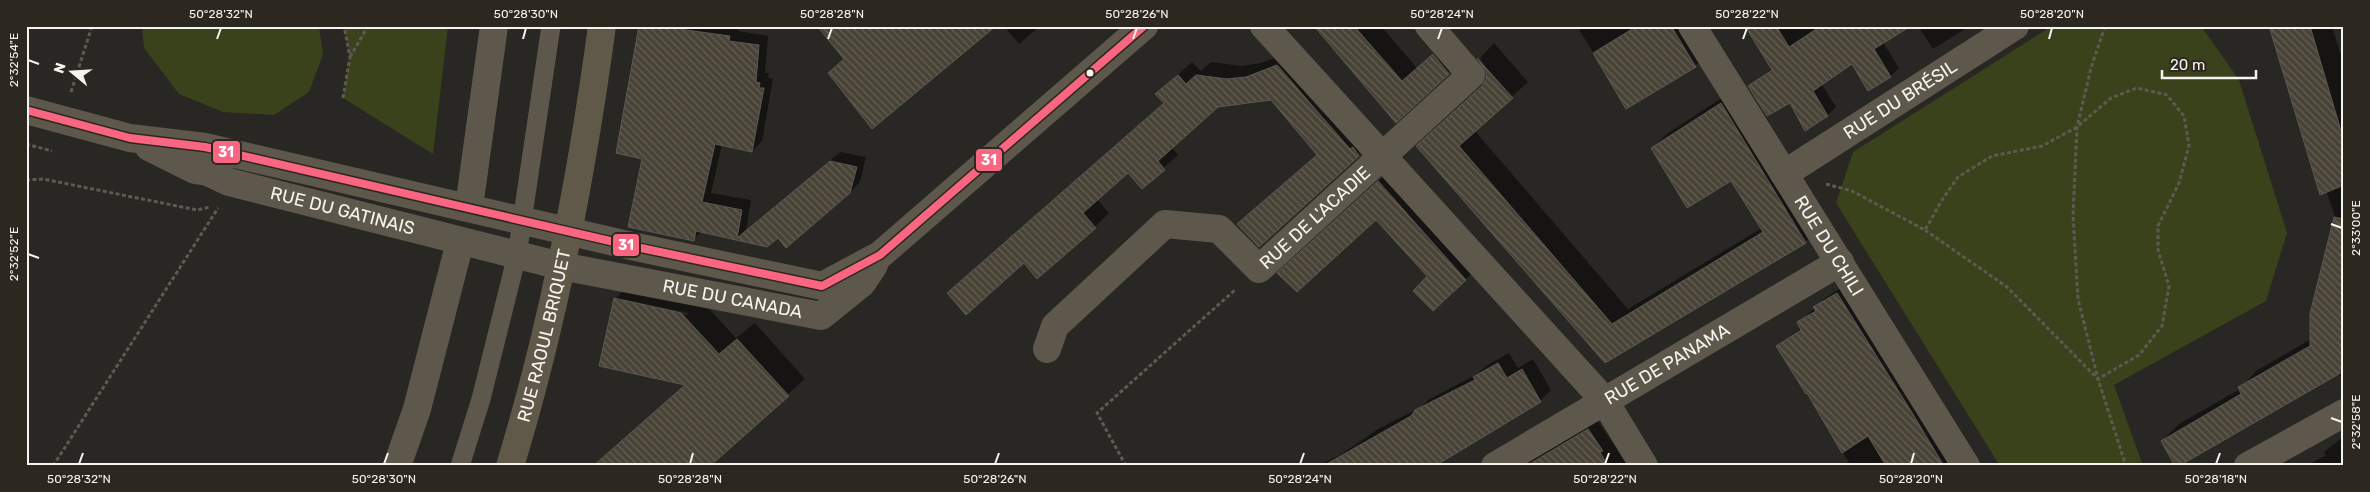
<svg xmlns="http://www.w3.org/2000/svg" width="2370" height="492" font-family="Rubik,sans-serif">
	<defs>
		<pattern id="building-back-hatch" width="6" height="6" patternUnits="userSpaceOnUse" patternTransform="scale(1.25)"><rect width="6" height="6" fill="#494337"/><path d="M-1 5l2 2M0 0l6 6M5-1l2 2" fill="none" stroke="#645f54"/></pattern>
	</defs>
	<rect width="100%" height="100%" fill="#292723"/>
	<!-- park -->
	<path fill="#39421a" d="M142,26h177l4,28 -14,38 -35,23 -51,-3 -44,-18 -35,-46z
		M344,26h104l-15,128 -90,-56 7,-41z
		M2052,26h149l38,54 48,153 -21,68 -152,84 29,81h-143l-164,-263 17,-51z"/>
	<!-- shadow -->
	<path fill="#0007" fill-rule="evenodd" d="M640,26h99l-1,5 30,5 -3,37h4l-1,5 5,1 -11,62 -10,10 -30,-7 -11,49 40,7 -5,30 94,-78 26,5 -6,25 -11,11 -82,52 -65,-14 -9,9 -49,-82z
		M1004,26h36l-21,18z
		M1321,26h60l36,42 31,-27 15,18 -67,62z
		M1577,26h110l19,30 -11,10 -69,42z
		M1746,26h162l-25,16 16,26 -8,8 -22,13 -17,-27 -31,21 15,24 -8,8 -22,14 -16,-28 -41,-15 23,-18z
		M1918,26h52l-37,23z
		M2270,26h62l12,40v308l-4,2 -1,-3 -177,68 17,-17 61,-35 16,-18 55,-32 28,-111z
		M1494,43l34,39 -53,49 153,178 134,-81 -31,-49 -79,-31 16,-15 69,-45 84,138 -16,16 -200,119 -187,-215 67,-62 3,-12 -8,-14z
		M1291,52l81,89 -112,105 -22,-22 80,-70 -46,-55 -54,7 -47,41 7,8 -36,32 -13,-16 -32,28 12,14 -14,14 -70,35 -77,31 217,-191 -8,-8 35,-32 9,9 10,-9 30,4 20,-3z
		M1393,168l87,97 -15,15 -36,-4 -53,-58 -83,41z
		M632,282l66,15 38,41 19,-15 50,56 -97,87h-115l93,-82 -71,-85zM626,300l62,13 -1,2 -61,-13z
		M1847,284l113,182h-109l-73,-120 24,-19 -3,-4 26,-25z
		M1509,353l9,15 15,-9 18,31 -11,11 -109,65h-113l22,-11 38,-26 43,-22 7,-7 49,-26 9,-8z
		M1598,421l30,45h-106z
		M2344,436v30h-38l20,-11 -2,-3z"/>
	<!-- building -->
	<path fill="url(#building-back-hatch)" stroke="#5a5855" d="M639,26h47v4l44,6 -1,5 30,4 -3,37 4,1 -1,5h5l-12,64 -37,-8 -13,58 40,8 -5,28 93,-77 27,6 -7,26 -64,55 -8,-10 -11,9 -71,-16 -2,10 -66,-14 14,-68 -26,-6z
		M817,26h179l-124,103 -44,-56 16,-14z
		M1314,26h40l48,55 31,-27 16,20 -53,49z
		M1637,26h34l25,41 -70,42 -33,-56z
		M1745,26h31l13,21 32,-21h90l-37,23 17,28 -23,14 -16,-27 -39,27 15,25 -23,15 -15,-28 -23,13 -19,-30 24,-16z
		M2269,26h41l34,115v44l-24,10z
		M1477,58l36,40 -54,48 153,178 151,-92 -32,-51 -44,27 -36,-60 70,-45 85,140 -201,120 -189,-217 66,-60 4,-7v-7z
		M1277,65l73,84 3,-2 6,9 -100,91 -22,-23 80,-69 -46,-55 -53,7 -60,54 7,9 -23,19 -14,-16 -45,40 13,15 -59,51 -13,-16 -58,52 -19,-22 217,-190 -9,-9 23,-19 8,9 10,-9 31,4 19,-2z
		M1378,181l88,99 -33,31 -20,-20 14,-15 -51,-56 -79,72 -20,-19z
		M2334,217l10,2v152l-165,95h-4l-14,-25 80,-47 -3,-7 72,-41v-32z
		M1837,293l74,118 33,55h-58l-18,-30 -26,17 -35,-60 -1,1 -30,-48 25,-16 -4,-8 19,-11 -3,-4z
		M614,298l67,15 38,41 18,-15 52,57 -79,70h-117l92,-81 -86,-19z
		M1498,363l9,15 15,-9 19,33 -106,64h-112l88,-50 4,-6 60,-30 -2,-3z
		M1588,429l15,22 -3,1 8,14h-82z"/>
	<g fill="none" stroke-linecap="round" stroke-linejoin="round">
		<!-- path -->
		<path stroke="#5e5951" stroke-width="3" stroke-dasharray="4 2.5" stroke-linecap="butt" d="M2105,26l-14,42 -14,59 -4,89 5,83 20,80 28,87
			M350,57l18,-31
			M71,92l21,-66
			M343,98l7,-41 -6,-31
			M26,144l26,7
			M26,180l17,-1 154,31 13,-3
			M1826,184l26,7 73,39 17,-30 16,-23 34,-21 50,-10 35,-19 34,-29 26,-10 30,7 17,21 5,30 -10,37 -21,43v24l11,36 -7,40 -23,29 -41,24 -91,-92 -82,-57
			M53,466l165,-258
			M1126,466l-29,-53 139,-124"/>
		<!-- lane -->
		<path stroke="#5e584c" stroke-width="19" d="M460,466l21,-67 36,-144 34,-229"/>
		<!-- street -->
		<g stroke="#5e584c" stroke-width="28">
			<path d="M1264,26l340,374 40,66"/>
			<path id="s1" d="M1692,26l274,440"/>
			<path d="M26,110l104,28 75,9 431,100 186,39 58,-31 264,-229"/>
			<path id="s2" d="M149,147l46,23 13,2 21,10 332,84 260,50 41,-33 12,-18"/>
			<path id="s3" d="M1784,174l231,-148"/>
			<path d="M469,207l25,-181"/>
			<path id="s4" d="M1047,349l8,-23 110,-102 54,5 40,40 212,-194 -42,-49"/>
			<path d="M397,466l20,-57 43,-167"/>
			<path id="s5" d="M1495,466l345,-204"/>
			<path d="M2248,466l96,-53"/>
		</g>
		<!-- secondary -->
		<path stroke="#605848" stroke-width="28" id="s6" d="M510,466c44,-143 72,-292 92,-440"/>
		<defs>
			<path id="bus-1" d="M26,110l104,28 75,9 431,100 186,39 58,-31 264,-229"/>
		</defs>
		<!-- bus-1 casing -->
		<use href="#bus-1" stroke="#2c2820" stroke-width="11"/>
		<!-- bus-1 -->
		<use href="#bus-1" stroke="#fa6682" stroke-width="8"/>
	</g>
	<!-- ticks -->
	<path fill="none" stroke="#f6f4ee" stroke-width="2" d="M217,39l4,-11M523,39l3,-11M828,39l4,-11M1133,39l4,-11M1438,39l4,-11M1743,39l4,-11M2049,39l3,-11M28,60l11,4M2331,224l11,4M28,254l11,4M2331,418l11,4M79,464l4,-11M384,464l4,-11M690,464l3,-11M995,464l4,-11M1300,464l4,-11M1605,464l4,-11M1911,464l3,-11M2216,464l4,-11"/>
	<!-- markers -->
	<circle fill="#f6f4ee" stroke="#2c2820" stroke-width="2" cx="1090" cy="73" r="4.5"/>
	<g text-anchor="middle" stroke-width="4" stroke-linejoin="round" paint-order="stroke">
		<!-- street labels -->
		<g font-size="18" fill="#f6f4ee" stroke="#2c2820">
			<text dy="6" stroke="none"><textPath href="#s3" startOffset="138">RUE DU BRÉSIL</textPath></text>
			<text dy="6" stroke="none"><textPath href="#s2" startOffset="205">RUE DU GATINAIS</textPath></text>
			<text dy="6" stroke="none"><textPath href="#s4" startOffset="361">RUE DE L'ACADIE</textPath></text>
			<text dy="6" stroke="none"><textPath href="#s1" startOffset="259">RUE DU CHILI</textPath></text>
			<text dy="6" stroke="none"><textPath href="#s2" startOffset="605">RUE DU CANADA</textPath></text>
			<text dy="6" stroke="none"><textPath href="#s6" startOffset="135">RUE RAOUL BRIQUET</textPath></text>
			<text dy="6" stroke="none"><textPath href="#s5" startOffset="200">RUE DE PANAMA</textPath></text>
		</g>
	</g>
	<g stroke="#2c2820" stroke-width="2">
		<rect x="212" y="140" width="29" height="24" rx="5" fill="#fa6682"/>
		<rect x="975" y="148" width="28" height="24" rx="5" fill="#fa6682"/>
		<rect x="612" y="233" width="28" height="24" rx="5" fill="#fa6682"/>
	</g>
	<g font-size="14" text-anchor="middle" font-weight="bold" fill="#fff">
		<text x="226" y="157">31</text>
		<text x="989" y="165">31</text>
		<text x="626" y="250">31</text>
	</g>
	<!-- border -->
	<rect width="2370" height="492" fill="none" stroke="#2c2820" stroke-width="55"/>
	<!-- north arrow -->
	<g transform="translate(72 72) rotate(288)" stroke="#2c2820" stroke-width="4" paint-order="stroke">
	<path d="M0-4L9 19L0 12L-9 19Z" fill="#f6f4ee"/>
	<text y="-8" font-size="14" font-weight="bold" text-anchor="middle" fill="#f6f4ee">N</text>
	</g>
	<!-- scale -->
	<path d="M2162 70v8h94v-8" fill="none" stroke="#f6f4ee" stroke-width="2.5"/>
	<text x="2170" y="70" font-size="15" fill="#f6f4ee" stroke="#2c2820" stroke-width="4" paint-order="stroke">20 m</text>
	<rect x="28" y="28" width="2314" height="436" fill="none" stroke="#f6f4ee" stroke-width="2"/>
	<g font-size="12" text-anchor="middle" fill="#f6f4ee">
		<text x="221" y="18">50°28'32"N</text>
		<text x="526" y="18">50°28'30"N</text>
		<text x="832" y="18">50°28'28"N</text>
		<text x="1137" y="18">50°28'26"N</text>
		<text x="1442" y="18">50°28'24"N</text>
		<text x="1747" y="18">50°28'22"N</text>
		<text x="2052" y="18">50°28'20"N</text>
		<text transform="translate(14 60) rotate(-90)" y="4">2°32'54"E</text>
		<text transform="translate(2356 228) rotate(-90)" y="4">2°33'00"E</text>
		<text transform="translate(14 254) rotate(-90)" y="4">2°32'52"E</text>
		<text transform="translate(2356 422) rotate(-90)" y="4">2°32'58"E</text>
		<text x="79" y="483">50°28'32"N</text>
		<text x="384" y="483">50°28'30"N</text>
		<text x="690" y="483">50°28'28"N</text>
		<text x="995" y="483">50°28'26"N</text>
		<text x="1300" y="483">50°28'24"N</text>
		<text x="1605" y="483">50°28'22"N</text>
		<text x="1911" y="483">50°28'20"N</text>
		<text x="2216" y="483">50°28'18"N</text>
	</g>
</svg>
